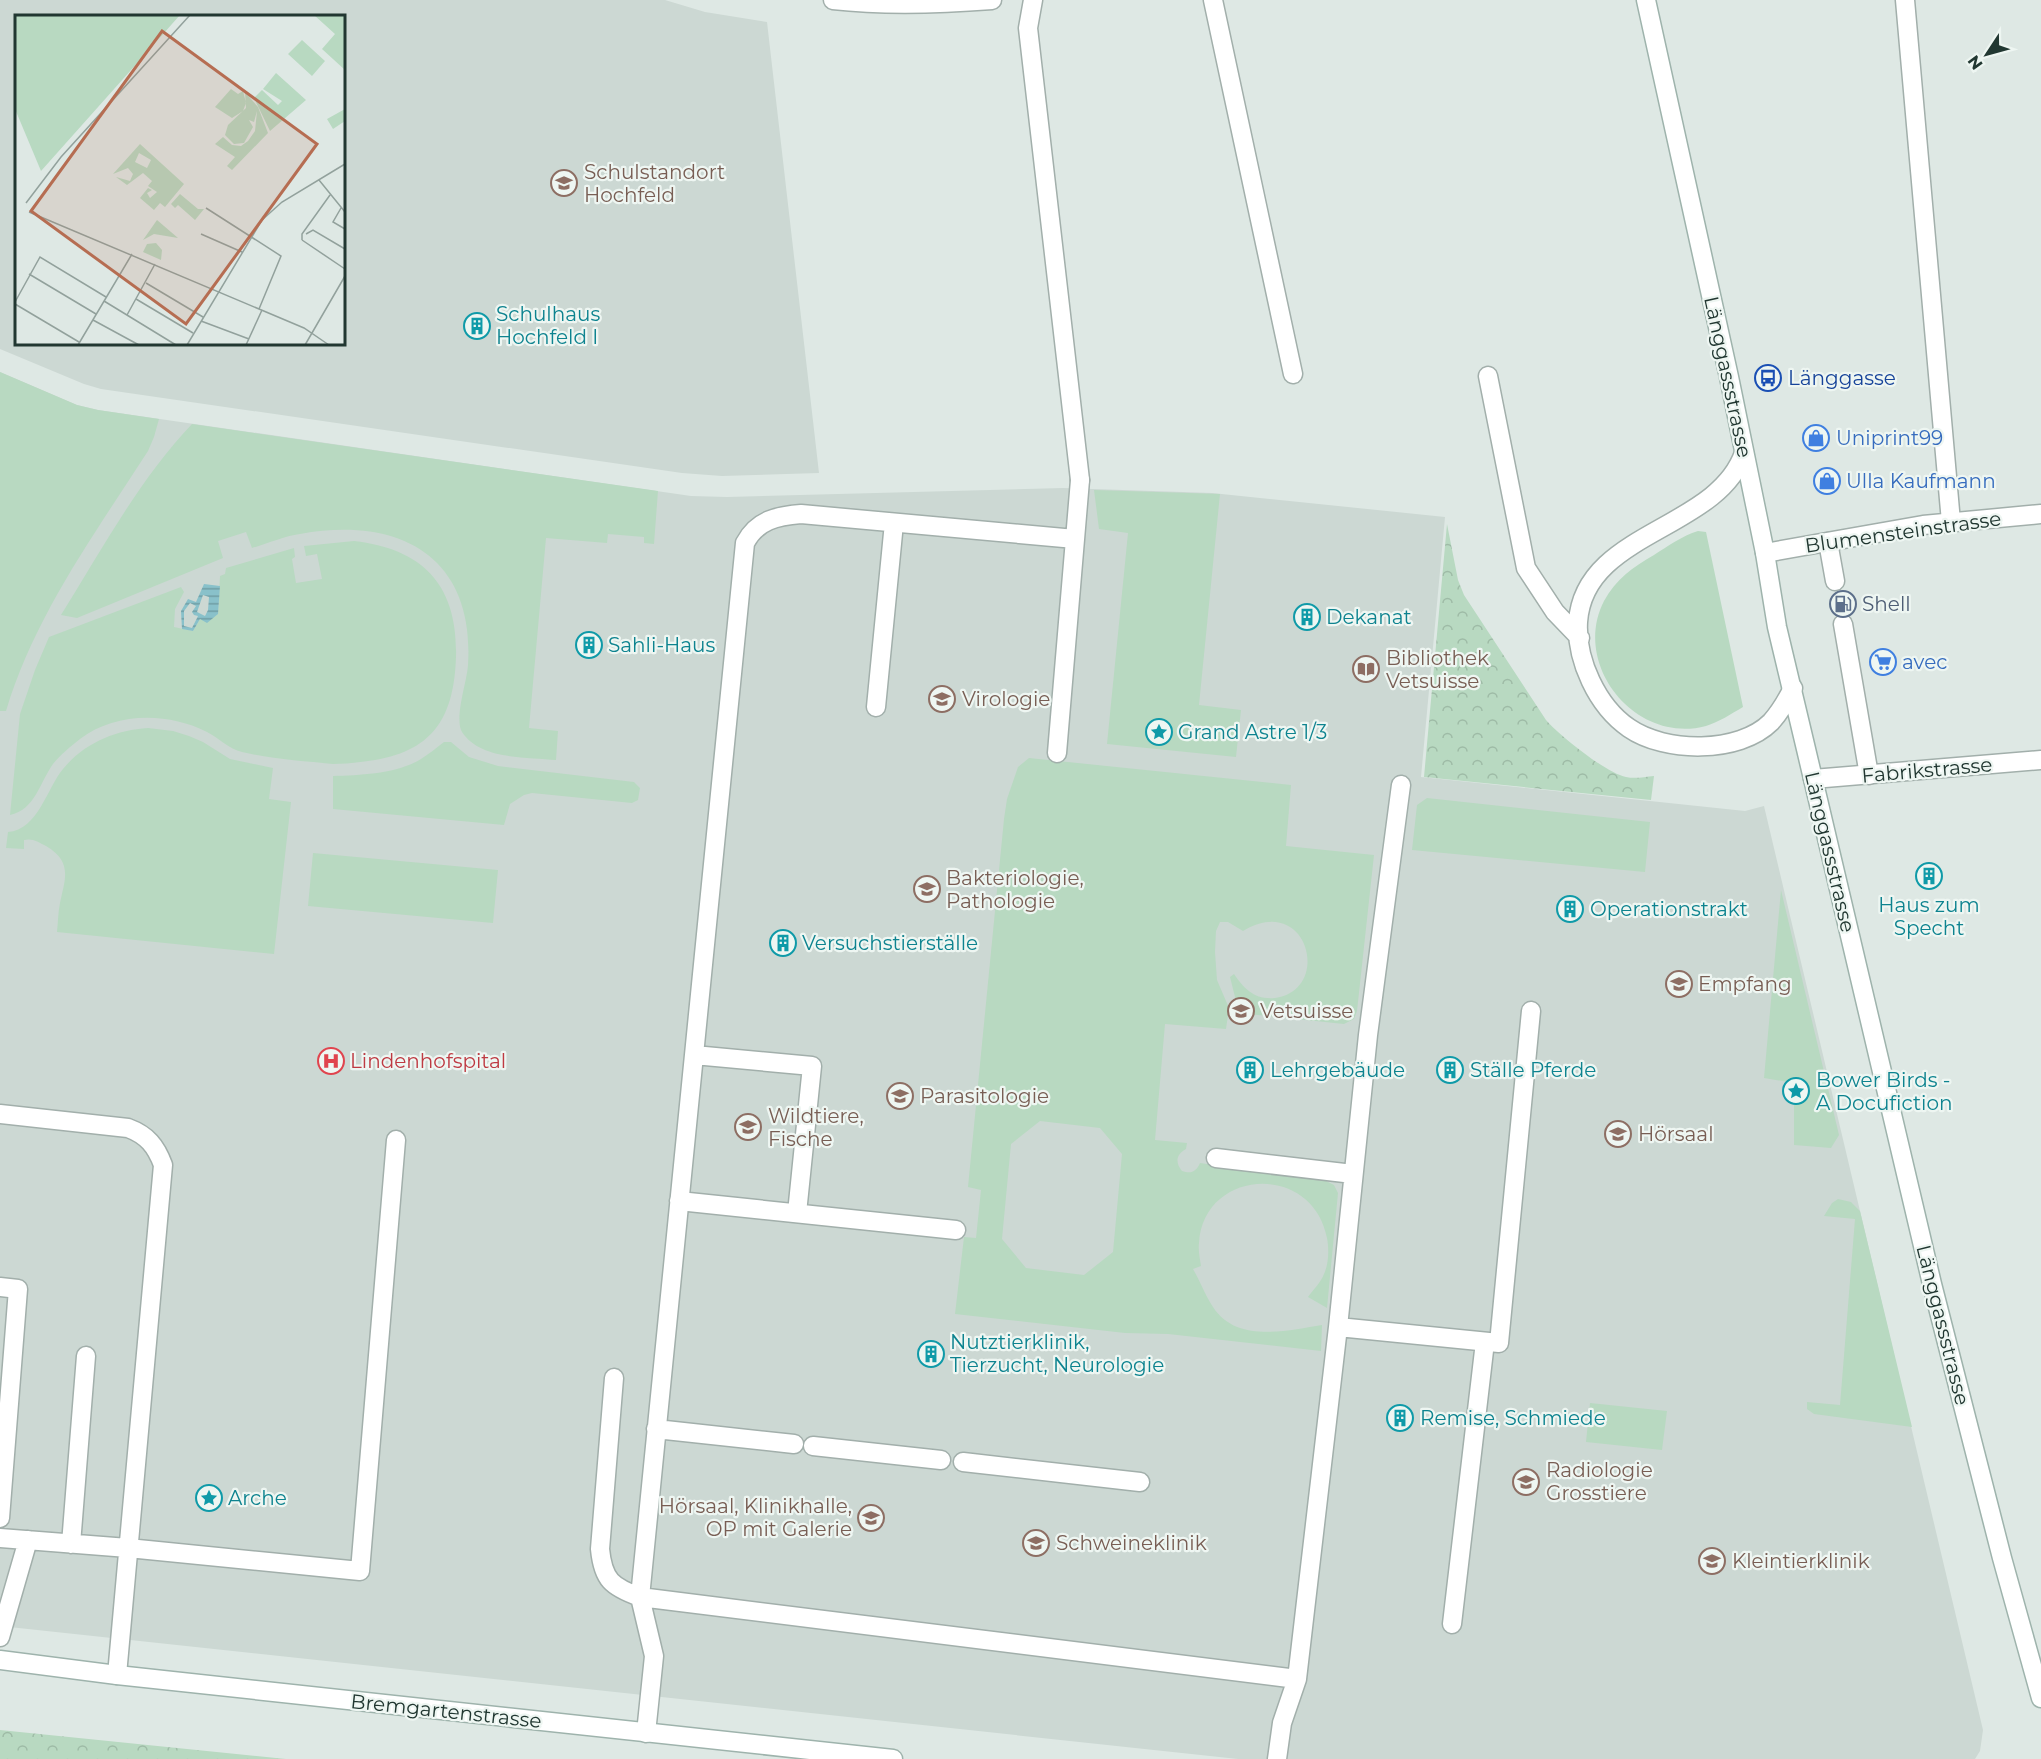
<svg xmlns="http://www.w3.org/2000/svg" width="2041" height="1759" font-family="Montserrat,sans-serif">
	<defs>
		<pattern id="forest-crowns" width="20" height="18" patternUnits="userSpaceOnUse" patternTransform="scale(1.5)"><rect width="20" height="18" fill="#b8d9c1"/><path d="M2 6a3 3 0 1 1 6 0M12 15a3 3 0 1 1 6 0" fill="none" stroke="#9ebba6"/></pattern>
		<pattern id="water-rules" width="6" height="5" patternUnits="userSpaceOnUse" patternTransform="scale(1.5)"><rect width="6" height="5" fill="#89c1ca"/><path d="M0 2.5h6" fill="none" stroke="#709ea5"/></pattern>
	</defs>
	<rect width="100%" height="100%" fill="#dee8e4"/>
	<!-- built -->
	<path fill="#ccd8d3" fill-rule="evenodd" d="M0,0h665l40,12 62,10 52,451 -97,3 -40,-3 -581,-84 -17,-5 -84,-35zM344,16v328h-328v-328z
		M0,372l77,33 21,5 593,86 36,1 336,-9 149,5 233,24 -24,260 324,34 19,-5 219,924 -3,21 -5,8h-737l-1238,-133z"/>
	<!-- green -->
	<path fill="#b8d9c1" fill-rule="evenodd" d="M0,372l77,33 21,5 61,9 -5,18 -6,14c-54,84 -113,164 -142,260h-6z
		M192,424l466,67 -4,53 -10,-1v-6l-36,-3 -1,9 -61,-5 -17,190 29,3 -2,29c-29,-3 -76,0 -94,-28 -8,-14 5,-50 6,-67 7,-109 -69,-149 -168,-131 -16,2 -33,10 -48,14l-6,-16 -28,9 5,17 -146,60 -16,-3c41,-66 78,-135 131,-191z
		M1094,490l126,4 -21,211 42,5 -5,47 -129,-13 21,-211 -29,-4z
		M1698,531l8,1 37,175c-12,7 -24,15 -37,19 -70,19 -135,-61 -102,-125 12,-22 29,-34 50,-46 14,-9 28,-19 44,-24z
		M354,541c70,8 104,45 102,116 -2,58 -21,93 -81,103 -14,2 -28,4 -42,4 -30,-3 -61,-5 -91,-12 -13,-3 -23,-14 -35,-20 -39,-20 -92,-20 -127,7 -10,8 -20,16 -27,25 -13,18 -18,46 -43,51l10,-101 15,-44 14,-33 132,-50 3,5 -9,17 -1,18 19,4 7,-12 18,-5 2,-38 5,-2 1,-6 68,-20 1,9 -3,2 4,24 26,-4 -5,-25 -11,2 -2,-10z
		M148,728l25,3 16,5 14,6 27,17 43,9 -4,31 22,3 -17,152 -217,-22c1,-10 1,-19 3,-29 5,-24 13,-41 -14,-57 -8,-4 -13,-8 -22,-6v9l-18,-1 2,-16c30,-2 39,-44 55,-63 21,-26 53,-39 85,-41z
		M444,742h7l18,15 29,9 136,16 6,6 -2,12 -6,3 -100,-10 -8,2 -14,9 -6,21 -171,-16v-33c29,-1 63,-2 88,-17 8,-5 15,-11 23,-17z
		M1029,758l262,27 -5,61 88,9 -17,156 -3,8 -10,5 -105,-11 -9,-36 4,-3c10,15 21,26 41,24 58,-8 33,-106 -32,-67l-15,-9h-8l-4,9 -1,21 2,28 12,28 -3,21 -61,-5 -10,116 32,3 -1,6c-10,5 -11,14 -4,22 9,3 14,1 18,-8l126,18 8,4 4,8 -11,115 -19,-11c5,-7 13,-15 16,-23 5,-11 5,-25 3,-36 -15,-77 -124,-69 -128,5 -1,8 1,16 2,23l-8,3c7,12 12,26 20,38 23,36 73,24 109,18l-1,26 -153,-17 -43,-1 -170,-19 9,-77 12,1 5,-48 -13,-3 36,-368 3,-20 11,-32zM1040,1121l60,7 22,26 -9,98 -29,23 -58,-7 -24,-29 9,-95z
		M1427,798l223,24 -5,50 -233,-22 5,-45z
		M313,853l185,17 -5,53 -185,-17z
		M1781,890l58,245 -8,13 -37,-3v-62l-30,-5z
		M1838,1199l13,3 9,9 52,216 -98,-13 -7,-5v-7l33,3 15,-186 -31,-3 8,-13z
		M1590,1403l77,8 -5,39 -76,-8z"/>
	<!-- forest -->
	<path fill="url(#forest-crowns)" d="M1447,524l11,56 6,15 82,125c13,15 60,53 80,57 9,2 18,0 28,-1l-3,24 -227,-23z
		M0,1730l286,29h-286z"/>
	<!-- water -->
	<path fill="url(#water-rules)" fill-rule="evenodd" d="M204,584l16,2 -2,28 -11,9 -7,-4 -7,12 -11,-2 -1,-18 7,-12 8,3zM203,595l6,2 -1,13 -3,6 -8,-4zM190,603l6,3 -4,6 2,3 4,1 -6,12 -8,-2v-15z"/>
	<g fill="none" stroke-linecap="round" stroke-linejoin="round">
		<defs>
			<path id="service" d="M1488,376l38,192 29,44 25,26
				M1744,453c-27,78 -160,78 -166,169 -2,38 19,84 51,106 36,25 110,26 142,-6 9,-10 16,-22 22,-34
				M1828,542l7,39
				M1843,624l26,151
				M876,707l18,-184
				M1057,753l23,-273
				M694,1055l118,11 -15,147
				M0,1114l128,14c19,7 28,18 35,37l-46,510
				M1216,1158l137,16
				M679,1201l277,29
				M0,1287l18,2 -18,229
				M1338,1327l161,16 32,-332
				M614,1378l-14,171c3,31 12,38 40,48l657,82
				M656,1429l138,15
				M813,1446l128,14
				M963,1462l177,20
				M0,1538l128,10 232,23 36,-431
				M71,1544l15,-188
				M1452,1624l33,-282
				M0,1637l28,-97
				M646,1733l8,-77 -14,-59 105,-1054c12,-23 32,-27 56,-29l274,25
				M1277,1759l5,-36 15,-44 41,-352 30,-292 33,-250"/>
			<path id="minor" d="M833,0c53,6 107,4 159,0
				M1033,0l-5,28 52,452
				M1213,0l80,374
				M1905,0l46,522
				M1765,553l158,-28 118,-11
				M1813,779l228,-19"/>
			<path id="secondary" d="M1646,0l83,377 36,176 12,74 29,122 126,535 70,274 39,140
				M0,1660l117,15 776,84"/>
		</defs>
		<!-- service casing -->
		<use href="#service" stroke="#a2afab" stroke-width="21"/>
		<!-- minor casing -->
		<use href="#minor" stroke="#a2afab" stroke-width="21"/>
		<!-- secondary casing -->
		<use href="#secondary" stroke="#9eb3ac" stroke-width="21"/>
		<!-- service -->
		<use href="#service" stroke="#fff" stroke-width="18"/>
		<!-- minor -->
		<use href="#minor" stroke="#fff" stroke-width="18"/>
		<!-- secondary -->
		<use href="#secondary" stroke="#fff" stroke-width="18"/>
	</g>
	<!-- icons -->
	<defs>
		<symbol id="school-ring" viewBox="-11 -11 22 22"><circle r="9.5" fill="#eef6f2" stroke="#8d6e63" stroke-width="1.5"/><path d="M0-5L7-2L0 1L-7-2ZM-4 1L0 2.5L4 1V4Q0 6-4 4Z" fill="#8d6e63"/></symbol>
		<symbol id="building-ring" viewBox="-11 -11 22 22"><circle r="9.5" fill="#eef6f2" stroke="#0f9aa8" stroke-width="1.5"/><path d="M-4-6H4V6H1V3H-1V6H-4ZM-2.5-4.3h1.7v1.8h-1.7ZM.8-4.3h1.7v1.8H.8ZM-2.5-1h1.7V.8h-1.7ZM.8-1h1.7V.8H.8Z" fill="#0f9aa8"/></symbol>
		<symbol id="bus-ring" viewBox="-11 -11 22 22"><circle r="9.5" fill="#eef6f2" stroke="#1a4fb4" stroke-width="1.5"/><path d="M-5-6H5V4H4V6H2V4H-2V6H-4V4H-5ZM-3.5-4V0h7V-4ZM-3.5 1.2v1.5H-2V1.2ZM2 1.2v1.5H3.5V1.2Z" fill="#1a4fb4"/></symbol>
		<symbol id="shop-ring" viewBox="-11 -11 22 22"><circle r="9.5" fill="#eef6f2" stroke="#3f7fe0" stroke-width="1.5"/><path d="M-5-2.5h2.3a2.7 3.5 0 0 1 5.4 0H5L5.5 6h-11ZM-1.5-2.5h3a1.5 2.3 0 0 0-3 0Z" fill="#3f7fe0"/></symbol>
		<symbol id="fuel-ring" viewBox="-11 -11 22 22"><circle r="9.5" fill="#eef6f2" stroke="#5c6f8a" stroke-width="1.5"/><path d="M-5.5-6h7V0h2V4h1.3V-2.5L3-4.5l.8-.8L6-3V5H2.5V1h-1V6h-7ZM-4.2-4.7v3.2H.2V-4.7Z" fill="#5c6f8a"/></symbol>
		<symbol id="supermarket-ring" viewBox="-11 -11 22 22"><circle r="9.5" fill="#eef6f2" stroke="#3f7fe0" stroke-width="1.5"/><path d="M-6-5.5h2.5l.6 2H6L4.5 2H-2.5L-4.4-4H-6ZM-1.5 3.2a1.3 1.3 0 1 0 .1 0ZM3 3.2a1.3 1.3 0 1 0 .1 0Z" fill="#3f7fe0"/></symbol>
		<symbol id="library-ring" viewBox="-11 -11 22 22"><circle r="9.5" fill="#eef6f2" stroke="#8d6e63" stroke-width="1.5"/><path d="M-6-4Q-3-5.5-.7-3.5V5Q-3 3-6 4ZM6-4Q3-5.5 .7-3.5V5Q3 3 6 4Z" fill="#8d6e63"/></symbol>
		<symbol id="university-ring" viewBox="-11 -11 22 22"><circle r="9.5" fill="#eef6f2" stroke="#8d6e63" stroke-width="1.5"/><path d="M0-5L7-2L0 1L-7-2ZM-4 1L0 2.5L4 1V4Q0 6-4 4Z" fill="#8d6e63"/></symbol>
		<symbol id="sight-ring" viewBox="-11 -11 22 22"><circle r="9.5" fill="#eef6f2" stroke="#0f9aa8" stroke-width="1.5"/><path d="M0-6L1.8-2.2L6-1.7L2.9 1.2L3.7 5.4L0 3.3L-3.7 5.4L-2.9 1.2L-6-1.7L-1.8-2.2Z" fill="#0f9aa8"/></symbol>
		<symbol id="hospital-ring" viewBox="-11 -11 22 22"><circle r="9.5" fill="#eef6f2" stroke="#e0444e" stroke-width="1.5"/><path d="M-5-5h3v3.5h4V-5h3V5h-3V1.5h-4V5h-3Z" fill="#e0444e"/></symbol>
	</defs>
	<g fill-rule="evenodd">
		<use href="#school-ring" x="549" y="168" width="30" height="30"/>
		<use href="#building-ring" x="462" y="311" width="30" height="30"/>
		<use href="#bus-ring" x="1753" y="363" width="30" height="30"/>
		<use href="#shop-ring" x="1801" y="423" width="30" height="30"/>
		<use href="#shop-ring" x="1812" y="466" width="30" height="30"/>
		<use href="#fuel-ring" x="1828" y="589" width="30" height="30"/>
		<use href="#building-ring" x="1292" y="602" width="30" height="30"/>
		<use href="#building-ring" x="574" y="630" width="30" height="30"/>
		<use href="#supermarket-ring" x="1868" y="647" width="30" height="30"/>
		<use href="#library-ring" x="1351" y="654" width="30" height="30"/>
		<use href="#university-ring" x="927" y="684" width="30" height="30"/>
		<use href="#sight-ring" x="1144" y="717" width="30" height="30"/>
		<use href="#building-ring" x="1914" y="861" width="30" height="30"/>
		<use href="#university-ring" x="912" y="874" width="30" height="30"/>
		<use href="#building-ring" x="1555" y="894" width="30" height="30"/>
		<use href="#building-ring" x="768" y="928" width="30" height="30"/>
		<use href="#university-ring" x="1664" y="969" width="30" height="30"/>
		<use href="#university-ring" x="1226" y="996" width="30" height="30"/>
		<use href="#hospital-ring" x="316" y="1046" width="30" height="30"/>
		<use href="#building-ring" x="1235" y="1055" width="30" height="30"/>
		<use href="#building-ring" x="1435" y="1055" width="30" height="30"/>
		<use href="#sight-ring" x="1781" y="1076" width="30" height="30"/>
		<use href="#university-ring" x="885" y="1081" width="30" height="30"/>
		<use href="#university-ring" x="733" y="1112" width="30" height="30"/>
		<use href="#university-ring" x="1603" y="1119" width="30" height="30"/>
		<use href="#building-ring" x="916" y="1339" width="30" height="30"/>
		<use href="#building-ring" x="1385" y="1403" width="30" height="30"/>
		<use href="#university-ring" x="1511" y="1467" width="30" height="30"/>
		<use href="#sight-ring" x="194" y="1483" width="30" height="30"/>
		<use href="#university-ring" x="856" y="1503" width="30" height="30"/>
		<use href="#university-ring" x="1021" y="1528" width="30" height="30"/>
		<use href="#university-ring" x="1697" y="1546" width="30" height="30"/>
	</g>
	<g text-anchor="middle" stroke-width="4.5" stroke-linejoin="round" paint-order="stroke">
		<!-- education labels -->
		<g font-size="20" fill="#785e54" stroke="#eef6f2" text-anchor="start">
			<text x="584" y="179">Schulstandort<tspan x="584" dy="23">Hochfeld</tspan></text>
			<text x="1386" y="665">Bibliothek<tspan x="1386" dy="23">Vetsuisse</tspan></text>
			<text x="962" y="706">Virologie</text>
			<text x="946" y="885">Bakteriologie,<tspan x="946" dy="23">Pathologie</tspan></text>
			<text x="1698" y="991">Empfang</text>
			<text x="1260" y="1018">Vetsuisse</text>
			<text x="920" y="1103">Parasitologie</text>
			<text x="768" y="1123">Wildtiere,<tspan x="768" dy="23">Fische</tspan></text>
			<text x="1638" y="1141">Hörsaal</text>
			<text x="1546" y="1477">Radiologie<tspan x="1546" dy="23">Grosstiere</tspan></text>
			<text x="852" y="1513" text-anchor="end">Hörsaal, Klinikhalle,<tspan x="852" dy="23">OP mit Galerie</tspan></text>
			<text x="1056" y="1550">Schweineklinik</text>
			<text x="1732" y="1568">Kleintierklinik</text>
		</g>
		<!-- culture labels -->
		<g font-size="20" fill="#0d838f" stroke="#eef6f2" text-anchor="start">
			<text x="496" y="321">Schulhaus<tspan x="496" dy="23">Hochfeld I</tspan></text>
			<text x="1326" y="624">Dekanat</text>
			<text x="608" y="652">Sahli-Haus</text>
			<text x="1178" y="739">Grand Astre 1/3</text>
			<text x="1929" y="912" text-anchor="middle">Haus zum<tspan x="1929" dy="23">Specht</tspan></text>
			<text x="1590" y="916">Operationstrakt</text>
			<text x="802" y="950">Versuchstierställe</text>
			<text x="1270" y="1077">Lehrgebäude</text>
			<text x="1470" y="1077">Ställe Pferde</text>
			<text x="1816" y="1087">Bower Birds -<tspan x="1816" dy="23">A Docufiction</tspan></text>
			<text x="950" y="1349">Nutztierklinik,<tspan x="950" dy="23">Tierzucht, Neurologie</tspan></text>
			<text x="1420" y="1425">Remise, Schmiede</text>
			<text x="228" y="1505">Arche</text>
		</g>
		<!-- street labels -->
		<g font-size="20" fill="#213731" stroke="#eef6f2">
			<text transform="translate(1728 377) rotate(78)" y="7">Länggassstrasse</text>
			<text transform="translate(1903 532) rotate(-8)" y="7">Blumensteinstrasse</text>
			<text transform="translate(1927 770) rotate(-5)" y="7">Fabrikstrasse</text>
			<text transform="translate(1830 852) rotate(77)" y="7">Länggassstrasse</text>
			<text transform="translate(1943 1325) rotate(76)" y="7">Länggassstrasse</text>
			<text transform="translate(446 1711) rotate(6)" y="7">Bremgartenstrasse</text>
		</g>
		<!-- transit labels -->
		<g font-size="20" fill="#164399" stroke="#eef6f2" text-anchor="start">
			<text x="1788" y="385">Länggasse</text>
		</g>
		<!-- shop labels -->
		<g font-size="20" fill="#366cbe" stroke="#eef6f2" text-anchor="start">
			<text x="1836" y="445">Uniprint99</text>
			<text x="1846" y="488">Ulla Kaufmann</text>
			<text x="1902" y="669">avec</text>
		</g>
		<!-- service labels -->
		<g font-size="20" fill="#4e5e75" stroke="#eef6f2" text-anchor="start">
			<text x="1862" y="611">Shell</text>
		</g>
		<!-- health labels -->
		<g font-size="20" fill="#be3a42" stroke="#eef6f2" text-anchor="start">
			<text x="350" y="1068">Lindenhofspital</text>
		</g>
	</g>
	<!-- overview -->
	<g transform="translate(15 15)">
		<rect width="330" height="330" fill="#dee8e4"/>
		<path d="M299,0h31v55l-23,-21 13,-15zM287,25l23,21 -13,15 -24,-22zM261,58l30,27 -36,31 -16,-33 8,-8 16,15 4,-4 -19,-12zM216,74l7,5 5,-3 3,12 -3,8 -11,7 -17,-11zM230,77l13,15 10,26 -36,37 -5,-4 8,-9 -20,-13 8,-7 9,8 9,1 7,-5 7,-10 2,-20 -3,11 -5,-2 4,7 -9,16 -10,1 -9,-9 3,-10 18,-17zM330,94v12l-12,8 -6,-10zM125,129l44,40 -19,23 -5,-4 -6,7 -14,-12 8,-10 4,2 -5,3 3,5 7,-6 -9,-6 4,-5 -9,-8 -16,12 -11,-8 14,4 3,-7 -5,-6 -15,6zM124,138l12,7 -4,8 -12,-6zM165,179l18,15h6l-9,11 -17,-15 -3,3 -4,-4zM141,228l6,7 -1,10 -18,-8 4,-8z" fill="#b8d9c1" fill-rule="evenodd"/>
		<path d="M0,0h165l-139,156 -26,-62zM142,205l21,18 -24,-4 -11,6z" fill="#b8d9c1"/>
		<path fill="none" stroke="#92a19c" stroke-width="1.5" d="M304,165l26,32M11,188l35,-46 129,-142M191,193l75,48 -22,53M326,193l-8,14 12,7M14,197l275,116 25,17M186,219l41,18M291,219l7,-4 32,19M287,225v-6l28,-39M287,225l43,29M14,259l67,40M131,268l57,34M121,284l57,34M89,286l72,44M0,287l25,-45 66,40M0,289l64,38M112,300l28,-51M78,305l46,25M186,306l48,18M63,330l54,-91M172,330l75,-125 20,-18 63,-38M231,330l16,-35M290,330l40,-69"/>
		<path fill="#b66d52" fill-opacity="0.15" stroke="#b66d52" stroke-width="3" d="M147,16l155,113 -131,180 -155,-113z"/>
		<rect width="330" height="330" fill="none" stroke="#213731" stroke-width="3"/>
	</g>
	<!-- north arrow -->
	<g transform="translate(1987 54) rotate(234)" stroke="#eef6f2" stroke-width="4.5" paint-order="stroke">
	<path d="M0-4.5L10 22L0 15L-10 22Z" fill="#213731"/>
	<text y="-9" font-size="16" font-weight="bold" text-anchor="middle" fill="#213731">N</text>
	</g>
</svg>
